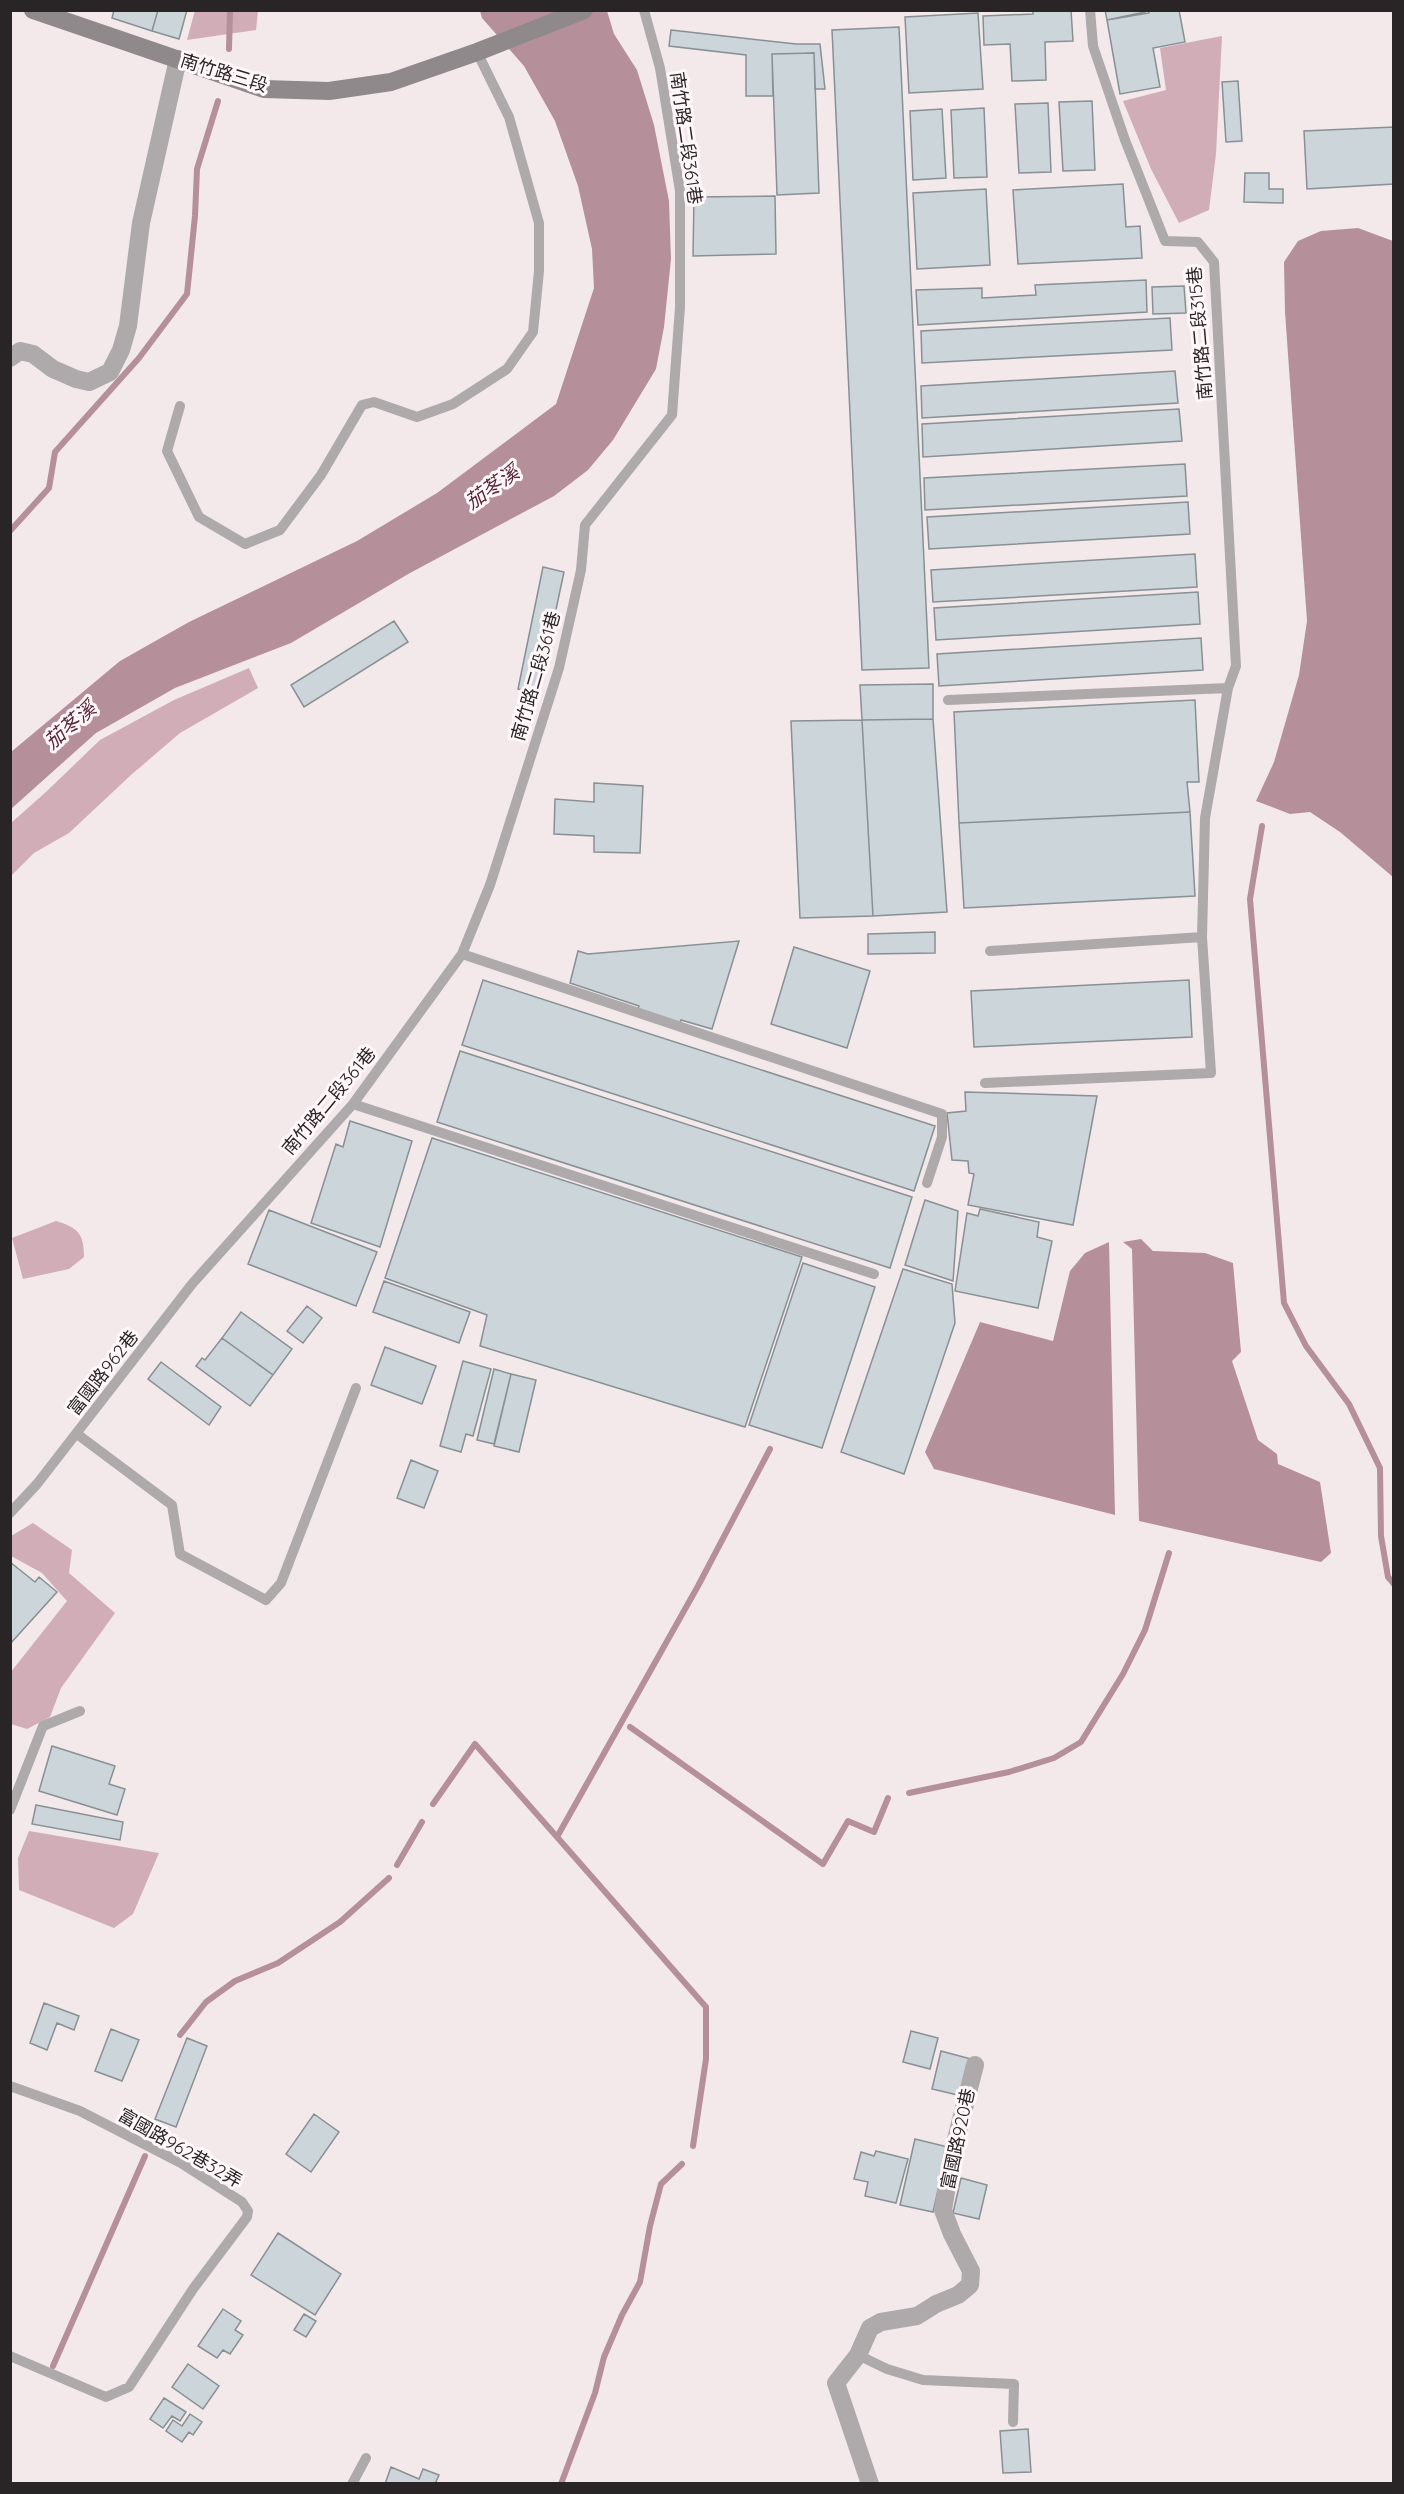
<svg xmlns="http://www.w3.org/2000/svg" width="1404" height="2494" font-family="Quicksand,'Noto Sans TC',sans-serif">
	<rect width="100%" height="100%" fill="#f3e9eb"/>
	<!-- green -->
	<path fill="#d1adb7" d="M195,10l63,1 -2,19 -69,10z
		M1222,36l-6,118 -7,56 -30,13 -28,-54 -28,-68 43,-11 -6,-42z
		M249,668l9,20 -78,45 -49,42 -62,58 -35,20 -23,23v-53l36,-32 53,-51 74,-40z
		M56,1221c22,7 28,12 28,36l-15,12 -46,10 -11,-41z
		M33,1523l39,27 -3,23 46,40 -54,75 -11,29 -23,12 -16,-5 -1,-51 57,-72 -25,-28 -31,-17v-20z
		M29,1831l130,22 -26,61 -19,14 -95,-38 -1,-32z"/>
	<!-- water -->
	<path fill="#b58f99" d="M480,11h127l7,23 23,36 17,55 15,76 2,58 -7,68 -8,42 -43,71 -25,30 -34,26 -144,77 -119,70 -116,45 -79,45 -85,76v-57l109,-91 69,-39 168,-81 80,-48 119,-89 38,-116 -2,-39 -14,-63 -23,-65 -31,-55 -42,-48z
		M1358,228l35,13v636l-53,-45 -30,-20 -20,2 -34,-13 18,-39 25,-87 8,-54 -22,-309 -1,-50 14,-21 23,-10z
		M1141,1239l12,12 52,2 28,10 8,89 -9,9 26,79 19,14 1,10 42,18 11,71 -10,9 -182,-41 -7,-272 -9,-7z
		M1109,1242l6,273 -181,-46 -9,-17 55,-130 73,19 17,-70 15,-18z"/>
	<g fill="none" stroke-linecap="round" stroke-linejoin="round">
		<!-- stream -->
		<path stroke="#b58f99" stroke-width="6" d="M229,49l1,-39
			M10,531l39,-43 6,-36 84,-94 48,-64 8,-78 2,-47 21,-68
			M1262,826l-12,73 34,404 22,43 43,58 31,64 1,68 7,41 6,7
			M630,1727l193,137 25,-43 26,11 14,-34
			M909,1793l100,-21 45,-14 27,-16 42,-68 22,-44 24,-77
			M433,1804l42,-60 82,93
			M397,1865l25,-43
			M180,2035l26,-33 29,-21 43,-18 62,-41 49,-44
			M693,2146l13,-87v-52l-149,-170 141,-251 72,-137
			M53,2366l92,-210
			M561,2484l34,-91 9,-36 18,-42 18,-33 10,-56 11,-42 21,-20"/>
	</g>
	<!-- building -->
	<path fill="#ccd5d9" stroke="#889094" stroke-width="1.5" d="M114,10h44l-6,21 -40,-13z
		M158,10h29l-8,29 -27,-8z
		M1033,10h38l2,31 -28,1 1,38 -34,1 -2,-37 -26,1 -1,-29 50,-2z
		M1105,10h39l1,2 -38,8z
		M1148,10h31l6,32 -32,6 7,39 -40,7 -13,-74 42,-7z
		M978,13l5,76 -74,4 -4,-76z
		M899,27l30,641 -67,2 -30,-640z
		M671,30l125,14h24l5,45h-10l-1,-36 -42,1 1,42h-27v-41l-77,-9z
		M814,53l5,140 -42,2 -5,-141z
		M1238,81l4,60 -16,1 -4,-60z
		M1092,101l3,69 -32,1 -4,-69z
		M1048,103l3,69 -32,1 -4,-69z
		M984,108l3,69 -33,1 -3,-68z
		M942,109l4,69 -33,2 -3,-69z
		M1394,127v57l-87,5 -3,-58z
		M1245,173h24v16h14v14l-39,-1z
		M1123,184l3,43 14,-1 2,32 -124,6 -5,-74z
		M986,189l4,76 -73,4 -4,-76z
		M775,196l1,58 -83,2 1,-59z
		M1146,280l1,32 -229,13 -2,-35 66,-2v10l54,-3 -1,-10z
		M1184,286l2,27 -33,1 -1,-27z
		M1170,318l2,32 -250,13 -1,-32z
		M1175,371l3,32 -256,15 -1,-32z
		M1179,409l3,32 -259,16 -1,-33z
		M1185,464l2,32 -262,14 -1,-32z
		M1188,502l2,32 -261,15 -2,-32z
		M1195,554l2,33 -264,15 -2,-32z
		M543,567l21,5 -26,122 -20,-5z
		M1198,592l2,32 -264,16 -2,-32z
		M394,621l14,21 -104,65 -13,-22z
		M1201,638l2,32 -264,16 -2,-32z
		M933,684v35l-71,1 -2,-35z
		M1195,700l4,82h-12l3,30 -231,11 -5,-111z
		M933,719l14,193 -74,4 -11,-196z
		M862,720l11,196 -73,2 -9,-197z
		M594,783l49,3 -3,67 -46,-1v-16l-40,-2 1,-35 39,3z
		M1190,812l5,84 -231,12 -5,-85z
		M935,932v21l-67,1v-20z
		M739,941l-27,88 -31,-9 -2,5 -42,-14 2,-5 -69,-23 8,-32 10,3z
		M794,947l76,24 -23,77 -76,-24z
		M483,980l452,146 -21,65 -452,-146z
		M1189,980l3,57 -218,10 -3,-56z
		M460,1051l452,146 -22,71 -453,-146z
		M965,1092l132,4 -24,129 -105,-20 6,-31 -5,-1 -1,-12 -16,-1 -5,-47 19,-2z
		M350,1121l62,20 -32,106 -69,-24 25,-79 7,3z
		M432,1138l370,119 -57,170 -265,-81 7,-31 -102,-37z
		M925,1200l33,11 -5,70 -48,-16z
		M980,1209l59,13 -2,15 15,4 -14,67 -83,-17 12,-78 11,3z
		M269,1210l108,42 -21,54 -108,-42z
		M803,1263l72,24 -53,161 -73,-23z
		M903,1269l49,15 3,39 -51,151 -63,-22z
		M384,1281l86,31 -11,31 -86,-31z
		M307,1306l15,12 -19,25 -16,-12z
		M241,1312l51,37 -19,26 -51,-37z
		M222,1338l51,37 -23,31 -54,-40 6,-8 3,2z
		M385,1347l51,19 -14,38 -51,-19z
		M463,1361l28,8 -18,67 -7,-2 -5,18 -21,-6z
		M161,1362l60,45 -12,18 -61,-46z
		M494,1369l17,5 -17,70 -17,-4z
		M511,1374l25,6 -17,72 -25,-6z
		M411,1460l27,11 -14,37 -27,-10z
		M10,1562l25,20 4,-5 18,15 -47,52z
		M52,1746l63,20 -6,18 16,5 -8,26 -78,-24z
		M36,1805l87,17 -3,18 -88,-16z
		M44,2003l35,13 -5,14 -17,-7 -10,27 -17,-7z
		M111,2029l28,11 -17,41 -27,-10z
		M911,2031l27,7 -8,31 -27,-7z
		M187,2038l20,8 -31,81 -21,-8z
		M941,2051l30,8 -9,37 -30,-7z
		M314,2114l25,18 -28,40 -25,-18z
		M915,2139l33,8 -15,65 -33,-7z
		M876,2151l32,8 -12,44 -31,-7 3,-14 -14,-3 7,-27 13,4z
		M961,2178l26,7 -8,34 -26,-6z
		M278,2233l63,41 -26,41 -64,-40z
		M223,2309l18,12 -6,9 8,5 -13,19 -7,-4 -6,8 -19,-12z
		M304,2314l12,7 -10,16 -12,-7z
		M188,2364l31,22 -16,23 -31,-22z
		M164,2398l22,14 -6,9 -8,-5 -9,12 -13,-9z
		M190,2414l12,8 -9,13 -4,-3 -7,10 -16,-11 7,-11 9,6z
		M1028,2429l3,43 -28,1 -3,-42z
		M391,2467l28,12 4,-10 16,6 -4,9h-50z"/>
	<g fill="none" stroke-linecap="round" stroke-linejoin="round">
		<!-- lane -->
		<path stroke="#aea9ab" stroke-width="10" d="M180,406l-13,45 32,66 46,27 35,-14 41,-55 41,-70 12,-3 43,15 36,-13 54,-35 26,-37 6,-61v-48l-30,-106 -32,-65
			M948,700l280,-12 8,-22 -22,-404 -16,-20 -33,-1 -40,-101 -32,-94 -3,-36
			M990,951l212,-14 3,-119 23,-130
			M462,954l480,160v23l-15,46
			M985,1083l226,-10 -9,-136
			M353,1104l521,170
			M77,1434l95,71 8,49 86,46 15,-17 75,-195
			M10,1513l27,-29 155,-200 161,-180 109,-150 28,-69 69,-217 22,-98 4,-45 87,-110 8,-108v-116l-20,-123 -16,-58
			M10,1810l33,-84 37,-15
			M10,2086l70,25 101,52 61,39 6,9 -1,6 -54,72 -64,98 -23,10 -96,-41
			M858,2355l29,14 36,11 91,4 -1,38
			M352,2484l14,-26"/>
		<!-- street -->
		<path stroke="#aea9ab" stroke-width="18" d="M10,358l10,-7 13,3 20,15 23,10 13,3 21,-10 11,-22 7,-24 13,-103 37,-164
			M870,2484l-34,-101 22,-28 12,-27 11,-6 36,-6 19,-12 22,-9 12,-10 1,-14 -19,-37 -9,-24 9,-55 23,-90"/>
		<!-- secondary -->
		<path stroke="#90898b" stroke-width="18" d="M33,10l231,79 65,2 62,-9 86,-30 107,-42"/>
	</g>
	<g text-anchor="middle" stroke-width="6" stroke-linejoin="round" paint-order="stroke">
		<!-- street labels -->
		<g font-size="18" fill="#292526" stroke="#fff7f9">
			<text transform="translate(224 73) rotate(17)" y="6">南竹路三段</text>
			<text transform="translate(686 138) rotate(82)" y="6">南竹路二段361巷</text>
			<text transform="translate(1200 333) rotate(-95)" y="6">南竹路二段315巷</text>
			<text transform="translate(536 676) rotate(-74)" y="6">南竹路二段361巷</text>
			<text transform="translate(329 1101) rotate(-50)" y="6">南竹路二段361巷</text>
			<text transform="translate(103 1373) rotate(-52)" y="6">富國路962巷</text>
			<text transform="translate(958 2139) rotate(-78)" y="6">富國路920巷</text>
			<text transform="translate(180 2148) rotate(30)" y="6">富國路962巷32弄</text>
		</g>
		<!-- water labels -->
		<g font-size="20" font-style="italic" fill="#592538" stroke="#fff7f9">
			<text transform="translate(492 487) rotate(-35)" y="7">茄苳溪</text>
			<text transform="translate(70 725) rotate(-41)" y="7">茄苳溪</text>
		</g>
	</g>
	<!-- border -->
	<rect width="1404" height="2494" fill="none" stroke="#292526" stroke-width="24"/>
</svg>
